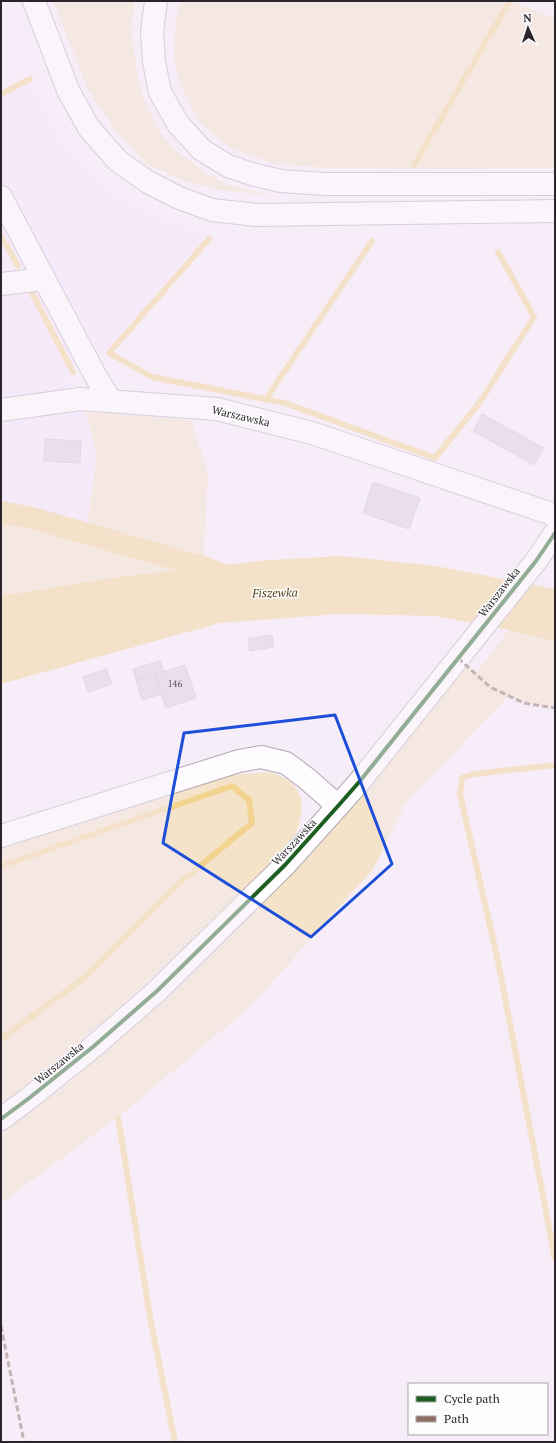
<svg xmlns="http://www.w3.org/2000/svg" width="556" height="1443" font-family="'PT Serif',serif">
	<rect width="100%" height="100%" fill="#f5edf8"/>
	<!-- built -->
	<path fill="#f6e5fb" d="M33,82l27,55 31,38 40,29 36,16 41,12 -101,118 -41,18 20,44 11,42 -11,80 -54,-16 -31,-6v-415z"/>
	<!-- green -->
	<path fill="#f4e3c9" d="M53,1h83l-2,5 -3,26 9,57 18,40 15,19 33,25 26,13 46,10 -60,-6 -34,-9 -38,-17 -31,-34 -27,-40z
		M181,1h330l44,18v148l-97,2 -130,-1 -53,-4 -42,-14 -33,-27 -20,-38 -6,-29 2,-38z
		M86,412l105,8 17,52 -5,95 -79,9 -123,20v-84l31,6 54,15 11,-79z
		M508,630l47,11v67l-31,-5 -16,-7 -103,108 -32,65 -121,136 -134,112 -117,86v-69l58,-44 53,-44 68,-62 71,-69 63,-64 47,-55 19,-25 85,-107 11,10z
		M269,772c9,3 18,6 25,13 12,14 8,36 1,50l-69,76 -117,106 -108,89v-257l231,-74z"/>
	<!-- water -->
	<path fill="#f2d390" d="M341,556l95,10 119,23v52l-47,-11 -72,-14 -96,-2 -120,9 -219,61v-88l123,-20 146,-16z"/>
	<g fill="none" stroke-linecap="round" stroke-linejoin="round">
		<!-- stream -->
		<path stroke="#f2d390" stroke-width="6" d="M1,94l29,-15
			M414,165l95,-163
			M1,236l17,30
			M209,239l-100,114 43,24 133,26 150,55 45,-56 54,-85 -36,-65
			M32,293l41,79
			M266,399l106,-158
			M555,765l-81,9 -12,4 -2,16 38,167 57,298
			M1,866l231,-80 17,14 3,23 -76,63 -91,91 -84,62
			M118,1117l32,200 25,125"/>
		<!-- canal -->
		<path stroke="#f2d390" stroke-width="22" d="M1,512l31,6 171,49 27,10"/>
	</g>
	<!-- building -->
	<path fill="#dccde1" stroke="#c7c0ca" d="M482,414l62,34 -10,17 -61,-34z
		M45,439l36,2 -1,22 -36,-2z
		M373,482l47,16 -11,31 -46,-16z
		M272,635l2,12 -24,4 -2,-12z
		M160,661l4,11 -28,8 -3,-11z
		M185,665l11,33 -30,10 -11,-33z
		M106,669l6,15 -24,8 -5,-15z
		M155,675l6,19 -19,6 -6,-20z"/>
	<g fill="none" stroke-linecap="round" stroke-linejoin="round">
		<defs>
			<path id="minor" d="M1,197l94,178 15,25
				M1,284l43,-5
				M1,410l79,-11 137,10 95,24 243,82
				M1,836l238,-75 22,-4 25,6 20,15 32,28"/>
			<path id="major" d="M1,1119l27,-20 66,-53 63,-55 128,-126 53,-59 22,-25 176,-220 19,-28"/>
			<path id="highway" d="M34,1l34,89 21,38 29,33 30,21 31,16 33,12 45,5 298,-4
				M156,1l-4,31 2,30 6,30 18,32 24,26 26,16 27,9 26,6 43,3h231"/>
		</defs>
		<!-- minor casing -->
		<use href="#minor" stroke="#b0a9b2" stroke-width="24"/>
		<!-- major casing -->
		<use href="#major" stroke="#b0a9b2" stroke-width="24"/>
		<!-- highway casing -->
		<use href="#highway" stroke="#b0a9b2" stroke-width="24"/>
		<!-- minor -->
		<use href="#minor" stroke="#fefcfe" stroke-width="22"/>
		<!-- major -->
		<use href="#major" stroke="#fefcfe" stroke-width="22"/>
		<!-- highway -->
		<use href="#highway" stroke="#fefcfe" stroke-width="22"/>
		<!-- quiet -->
		<path stroke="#8d6e63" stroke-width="3" stroke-dasharray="6 3" stroke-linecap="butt" d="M458,658l32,29 34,16 31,5
			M1,1326l23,116"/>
		<defs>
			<path id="cycleway" d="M1,1119l27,-20 66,-53 63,-55 128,-126 53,-59 22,-25 176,-220 19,-28"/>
		</defs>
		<!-- cycleway casing -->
		<use href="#cycleway" stroke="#fcfcfc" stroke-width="6"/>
		<!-- cycleway -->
		<use href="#cycleway" stroke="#1b5e20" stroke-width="4"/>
	</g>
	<!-- marked area -->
	<path d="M0 0H556V1443H0ZM335,715l57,149 -81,73 -148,-94 21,-110z" fill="#f5edf8" fill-opacity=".55" fill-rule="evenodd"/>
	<path fill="none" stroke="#1d4ed8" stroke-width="3" stroke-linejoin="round" d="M335,715l57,149 -81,73 -148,-94 21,-110z"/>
	<g text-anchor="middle" stroke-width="3" stroke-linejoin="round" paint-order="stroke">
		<!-- number labels -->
		<g font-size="9" fill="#574e5a">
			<text x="175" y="687">146</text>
		</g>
		<!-- street labels -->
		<g font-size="11" fill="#2b242d" stroke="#fcfcfc">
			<text transform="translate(241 416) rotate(13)" y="4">Warszawska</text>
			<text transform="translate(499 592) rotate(-52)" y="4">Warszawska</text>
			<text transform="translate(294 842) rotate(-47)" y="4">Warszawska</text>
			<text transform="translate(59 1063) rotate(-39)" y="4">Warszawska</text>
		</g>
		<!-- water labels -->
		<g font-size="12" font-style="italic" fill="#5d4c22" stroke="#fcfcfc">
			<text transform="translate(275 593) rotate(-1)" y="4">Fiszewka</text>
		</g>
	</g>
	<!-- border -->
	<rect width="556" height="1443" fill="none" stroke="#2b242d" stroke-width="4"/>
	<!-- legend -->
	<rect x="408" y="1383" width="140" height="52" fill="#fcfcfc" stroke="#a8a6a9"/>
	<rect x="416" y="1396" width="20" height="6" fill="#1b5e20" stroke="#a8a6a9"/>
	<text x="444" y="1403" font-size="12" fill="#2b242d">Cycle path</text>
	<rect x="416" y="1416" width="20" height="6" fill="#8d6e63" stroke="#a8a6a9"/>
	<text x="444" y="1423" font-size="12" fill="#2b242d">Path</text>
	<!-- north arrow -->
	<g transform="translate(528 28) rotate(357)" stroke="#fcfcfc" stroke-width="3" paint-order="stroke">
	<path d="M0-3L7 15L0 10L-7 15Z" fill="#2b242d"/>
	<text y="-6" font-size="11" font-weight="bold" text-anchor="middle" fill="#2b242d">N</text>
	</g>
</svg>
